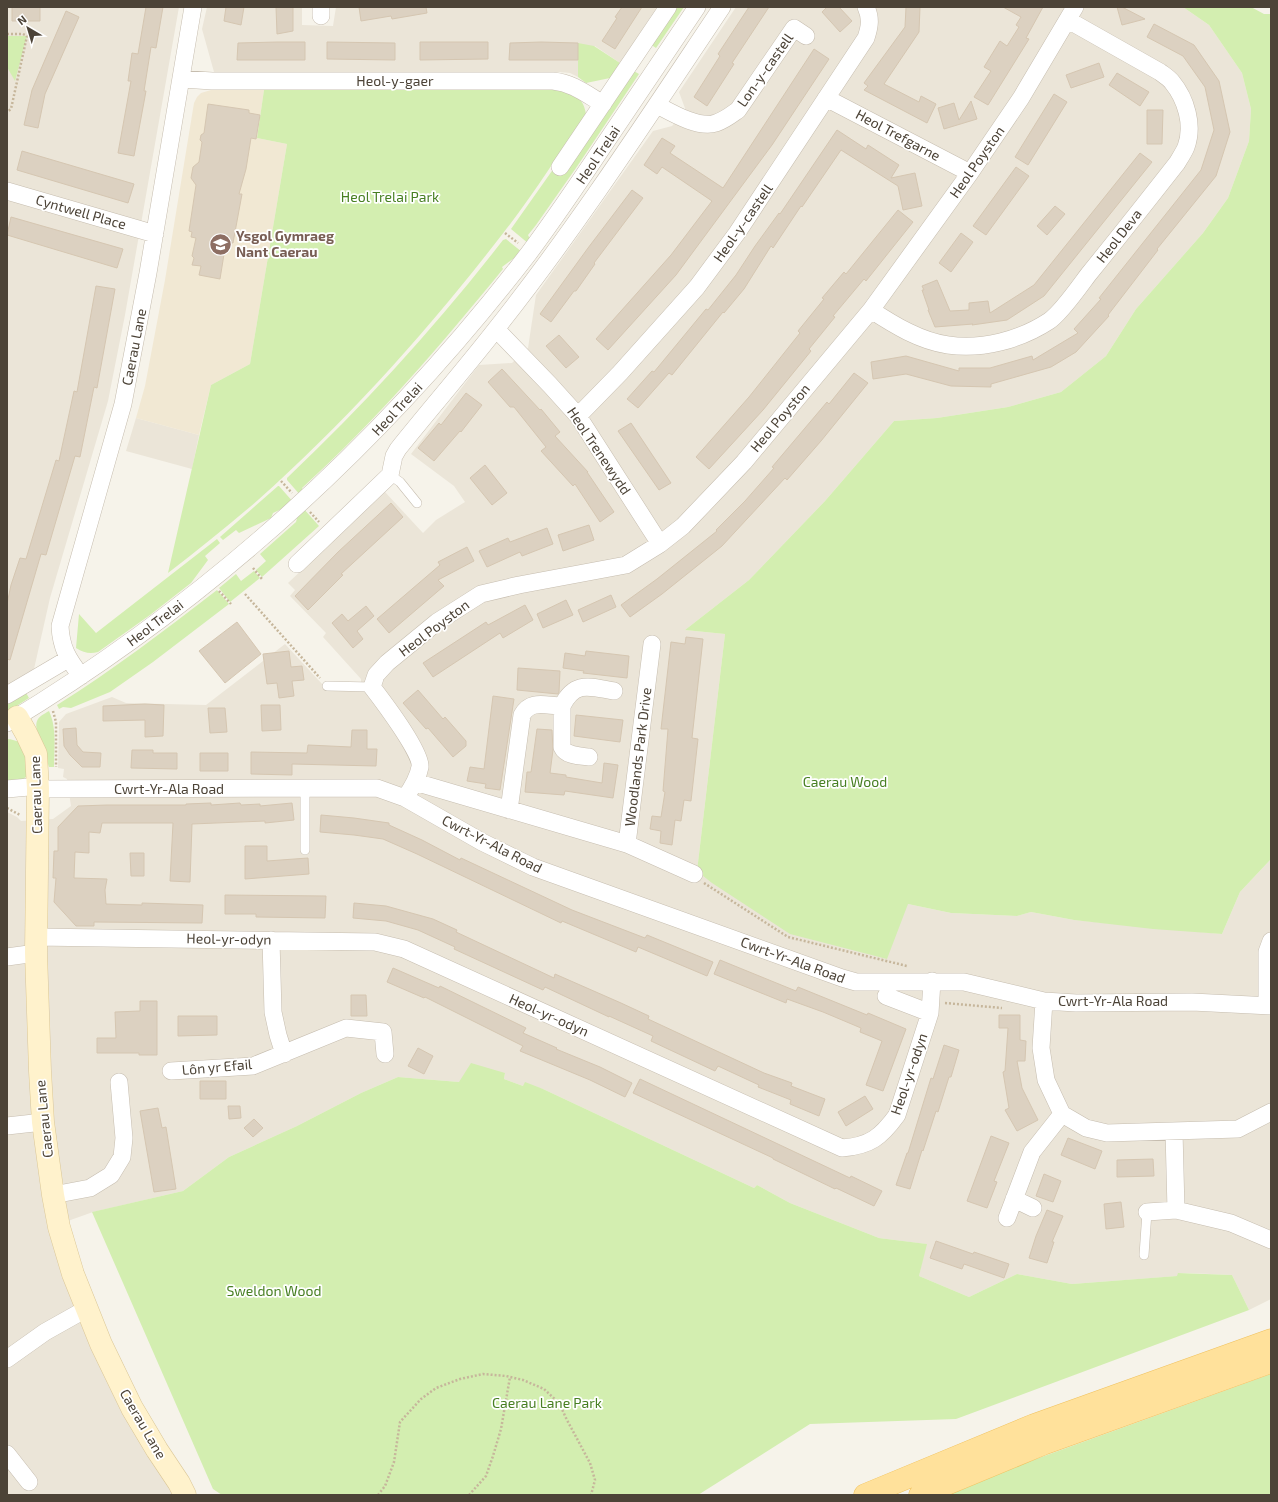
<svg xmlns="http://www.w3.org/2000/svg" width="1278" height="1502" font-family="'Exo 2',sans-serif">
	<rect width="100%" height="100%" fill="#f6f3ea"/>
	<!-- residential -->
	<path fill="#ebe5d8" d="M7,7h172l-54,308 -17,86 -58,197 -16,71 -27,16z
		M207,7h95v18l31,1 3,-19h321l-37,56 -25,-17 -17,14v17l-8,-4 -10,-1h-346l-12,-43z
		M736,7h447l26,18 33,48 9,36 -2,32 -21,57 -25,35 -67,76 -30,47 -45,36 -53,15 -71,11 -43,3 -69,80 -76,79 -64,50 40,4 -28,237 211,33 43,9 66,3 14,-4 43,8 148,14 18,-42 31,-33v440l-22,11 -17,-35 -44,-2h-9l-1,3 -106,8 -55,-10 -48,23 -50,-21 7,-32 -47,-6 -89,-35 -33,-18 -3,3 -211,-99 -20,-3 -19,-7 1,-6 -46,9 -61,-5 -37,16 -64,33 -68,31 -46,34 -90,21 -42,15 122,260v8h-166v-683l10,5 4,4 32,-2 18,-13 -4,-27 -4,-2 1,-8 -6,-1 1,-46 7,-8 46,-17 14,6 80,2 79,-61 38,41 38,-1v-5l-38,-42 3,-4 -36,-37 5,-6 -7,-7 97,-91 38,41 13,-13 29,-18 -11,-16 -43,-32 68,-89 33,-2 16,-15 8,-53 117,-164 19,-5 14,-15 -7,-19z
		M136,418l63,17 -7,34 -66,-18z"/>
	<!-- education -->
	<path fill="#f1e8d3" d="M211,90h53l-7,48 30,6 -37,220 -39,21 -12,50 -63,-17 9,-32 20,-106 29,-177 3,-6 4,-4z"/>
	<!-- green -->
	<path fill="#d3eeb0" d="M674,7h10l-28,41 -6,-4z
		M1183,7h68l13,7h7v845l-31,33 -18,42 -69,-5 -79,-9 -43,-8 -14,4 -66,-3 -43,-9 -21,55 -97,-25 -78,-51 -15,-12 28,-237 -40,-4 64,-50 76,-79 69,-80 43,-3 71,-11 53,-15 45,-36 30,-47 67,-76 25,-35 21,-57 2,-32 -9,-36 -33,-48z
		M7,36h20l-12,45 -8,-14z
		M578,43l16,3 26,17 -10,15 -24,5 -8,-6z
		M632,70l7,4 -63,94 -40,57 -8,10 2,4 -1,5 -18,-15 43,-61z
		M272,87h275c19,6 36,5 39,27 -27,39 -52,80 -82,118 -74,96 -155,187 -246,268 -29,25 -59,49 -90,73l43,-188 39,-21 37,-220 -30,-6 7,-48h8z
		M506,239l16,13 -1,1 -19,14 1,2c-63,77 -127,152 -201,219l2,3 -3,5 -14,-16v-2c78,-74 150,-153 216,-238z
		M278,486h1l15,17 -21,10 -2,5 -32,15 -3,-3 -13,10 -3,-3z
		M303,508l16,18 -57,51 -6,-7 10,-9 -6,-7 36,-32 3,-11z
		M217,539l3,4 -15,13 3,4 -17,23 -41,32 -52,37c-8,2 -14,1 -22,-4l3,-34 17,19z
		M254,571l6,7 -30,24 -11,-14 17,-14 5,7z
		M217,590l12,14 -76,58 -43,30 -39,16 -8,-1 -4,2 -2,-4c56,-35 108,-75 160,-115z
		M25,691l4,7 -22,14v-10z
		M49,711c8,17 5,37 5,56h-5c-3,-10 -16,-37 -12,-46 2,-5 7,-7 12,-10z
		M7,739c24,2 20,18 20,37l-7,6 -13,4z
		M471,1063l34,10 -1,6 19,7 2,-4 18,7 211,99 3,-3 33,18 89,35 48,6 -8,32 50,21 48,-23 55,10 105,-8 1,-3 54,2 17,35 -293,109 -146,5 -112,71h-476l-9,-6 -121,-277 91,-21 46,-34 68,-31 64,-33 37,-16 61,5z
		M1271,1374v121h-326l44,-19z"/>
	<!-- building -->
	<path fill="#dcd1c1" stroke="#d5c6b1" d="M12,7h28v14h-28z
		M146,7h17l-7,41 -5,-1 -7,44h2l-12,65 -16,-3 13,-72h-3l4,-28 6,1z
		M226,7h18l-3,18 -17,-4z
		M276,7h17v24l-16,3z
		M359,7h67l1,6 -35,6 -1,-3 -30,5z
		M622,7h20l-27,42 -13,-8 15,-23 -2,-1z
		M749,7h20l-37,56 2,1 -27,42 -13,-9 26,-41 -2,-2z
		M827,7h12l13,14 -12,11 -18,-20z
		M906,7h14l-1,25 -35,52 35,18 2,-6 15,8 -9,19 -63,-33 4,-4 -4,-3 41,-56z
		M1003,7h40l-17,31 3,1 -41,66 -14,-8 17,-26 -7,-4 16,-26 7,5 12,-19 -3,-2 5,-8z
		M1117,7h5l23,12 -23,6z
		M66,11l13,6 -34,77 -7,34 -14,-3 8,-35z
		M1154,24l40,21 25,36 11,51 -14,44 -59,73 1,1 -50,65 1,1 -33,36 -25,15 -60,17v3l-40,-1 -45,-12 -33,5 -2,-17 35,-6 53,15v-3h31l42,-12 1,4 45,-27 -4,-4 27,-30 -2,-1 102,-128 13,-40 -9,-43 -22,-31 -36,-19z
		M277,42h28v18h-68l1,-17z
		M327,42l68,1v17l-68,-1z
		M420,42h68v17l-68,1z
		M541,42l37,1v17h-69l1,-17z
		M814,49l15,10 -57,86 -96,130 -68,75 -12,-11 75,-84 41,-54 -50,-34 -5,7 -13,-9 18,-27 13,8 -5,7 53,35z
		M1099,63l5,14 -33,11 -5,-13z
		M1117,73l32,19 -9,14 -31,-21z
		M1054,94l13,8 -39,63 -13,-8z
		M971,101l6,18 -33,10 -6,-21 16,-5 5,17z
		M208,104l41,6v3l11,2 -4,24 -5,-1 -5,31 -7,25h3l-9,49 -7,-1 -6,37 -21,-4 2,-9 -9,-1 2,-7 -2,-2 4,-18 -5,-1 1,-5 -3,-1 7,-46 -5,-7 2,-11 6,-5 3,-20 -2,-2 1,-5 3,-2z
		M1147,110h16l-1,34h-15z
		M837,130l29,19 2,-4 31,20 -8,13 24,-5 7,33 -19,4 -5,-24 -57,-36 -39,57 -1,-1 -28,42 -2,-2 -27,43 -20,24 -1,-1 -51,63 -3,-2 -31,35 -11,-9 25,-28 2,1 52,-63 2,1 28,-35 19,-29 24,-33 1,1z
		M22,151l112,33 -6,19 -111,-33z
		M1140,153l12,9 -108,134 -37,24 -35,5 1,-1 -38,3 -7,-17h1l-7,-20h2l-2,-4 15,-6 13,31 19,-1v-7l19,-2 2,12 44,-28z
		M1016,167l13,9 -43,59 -13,-9z
		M632,190l11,8 -49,65 1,1 -19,27h-2l-23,31 -11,-8 48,-66z
		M1055,206l10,8 -18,21 -10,-9z
		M898,210l15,12 -47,59 -2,-2 -31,37 2,1 -26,32 2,2 -48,59 -54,59 -13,-12 53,-60 51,-64 -2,-2 26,-32 -2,-1 22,-26 2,2z
		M11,217l112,32 -6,19 -110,-33z
		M961,233l12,9 -22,30 -12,-9z
		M96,286l19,3 -18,99 -3,-1 -14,70 -5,-1 -29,99 -5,-1 -31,106 -3,-1v-55l4,-19 9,-27 6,1 30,-99 3,1 15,-70 3,1z
		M559,335l20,22 -13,11 -20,-22z
		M502,369l38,41 1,-1 19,23 -5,4 33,36h-1l27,40 -14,10 -25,-38 -2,2 -32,-35 5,-4 -32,-40h-4l-22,-25z
		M854,373l14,10 -47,58 -34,39 -2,-2 -63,68 -60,48 -32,23 -9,-12 36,-26 60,-48 -1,-1 29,-29 29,-33 -2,-1 55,-65 2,2z
		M466,393l16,12 -21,27 -1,-1 -26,30 -16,-13 21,-25 2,2z
		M631,423l40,60 -12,7 -41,-59z
		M485,465l22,28 -15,12 -22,-27z
		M391,503l12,14 -62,57 2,1 -35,35 -13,-14 43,-44z
		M589,525l5,15 -31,11 -5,-16z
		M547,528l6,16 -31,12 -2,-4 -33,15 -8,-16 29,-13 2,4z
		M467,547l7,14 -36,19 6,6 -55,47 -12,-14 63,-54 -2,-3z
		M611,595l5,12 -33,15 -5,-12z
		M566,600l7,15 -30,13 -6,-14z
		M525,605l8,15 -30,18 -3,-5 -67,44 -10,-14 63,-41 2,3z
		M366,606l8,10 -17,15 6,8 -10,9 -21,-25 10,-9 6,7z
		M237,622l24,32 -36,29 -26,-32z
		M686,637l17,2 -11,99 6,1 -7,62 -7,-1 -3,21 -6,-1 -3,25 -12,-2 1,-12 -11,-2 2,-13 9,1 4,-25 -2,-1 5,-62h-7l10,-87 14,2z
		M289,651l2,16 11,-1 2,14 -12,1 2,15 -15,2 -2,-15 -10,1 -4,-30z
		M586,651l43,5 -2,22 -44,-5 1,-2 -21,-3 2,-15 20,3z
		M518,668l42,3 -1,21 -1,2 -41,-4z
		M418,690l25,29 2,-2 21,24v5l-13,11 -25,-29 -2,1 -23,-26z
		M493,696l21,3 -14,91 -15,-2 1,-4 -19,-3 3,-14 14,2z
		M145,704l19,1 -1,31 -18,1v-17l-42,1v-15z
		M261,705h19l1,25 -19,1z
		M208,708h17l2,24 -17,1z
		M576,715l47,5 -3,22 -46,-6z
		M76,728l1,17 6,7 18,1 -1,14h-18l-12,-12 -6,-9 -1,-17z
		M537,729l15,1 1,20 -3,23 16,2v2l36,6 2,-20 14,2 -5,33 -48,-7 -1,4 -39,-3 2,-20h4z
		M352,730h15v19h10l-1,17 -84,-2v11l-41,-1v-22l56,1 1,-8 43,2z
		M132,750h21v3h24v16l-46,-1z
		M200,753h28v18h-28z
		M211,803v2l29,-2 1,2 19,-1v2l32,-3 2,17 -29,3v-2l-73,3 -2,58 -20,-1 3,-58h-71l-2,10 -11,-1v21l-14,-1 -1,26 33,1 -2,11 1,14 36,1v-2l61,2 -1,18 -108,-1v4h-18l-22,-24 2,-24h-3l1,-27h4v-24l20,-21 29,-1h79v-1z
		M321,815l33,3 35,5v2l33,15 38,20 1,-2 111,52 73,28 2,-3 66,27 -6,14 -69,-29 -2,5 -74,-31 -1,2 -144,-69 -34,-15 -29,-4 -34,-3z
		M245,846h22v15l41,-3 1,16 -64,5z
		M130,853h14v23h-13z
		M225,895l101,1 -1,22 -69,-1v-3h-31z
		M354,903l32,3 47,13 24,11 -1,2 98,46 1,-4 66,29 28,13 -1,3 116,54 28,10 -1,3 34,13 -6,17 -29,-12 1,-4 -33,-13 1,-2 -41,-19 -3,5 -64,-30 2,-5 -44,-20v1l-64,-30 -2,3 -89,-41 1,-2 -37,-17 -32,-9 -33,-3z
		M720,960l76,31 2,-4 69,28 1,-2 38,16 -23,62 -17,-6 16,-44 -22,-9 1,-4 -38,-16 -36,-13 -1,4 -72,-29z
		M393,968l46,20 1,-2 86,42 -3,5 34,15 -1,1 44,18 32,16 -7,14 -35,-17 -70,-29 3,-5 -98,-49 -1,1 -37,-16z
		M351,995h15l1,21h-16z
		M140,1001h17v54h-18v-2h-42v-15h19l-1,-26 25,-1z
		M999,1015h21v25l6,1 -1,20h-8l5,27 16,32 -21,11 -12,-21 4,-2 -6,-36 2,-1 3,-43h-9z
		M178,1016h39v19l-39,1z
		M944,1045l15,5 -8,27h-2l-11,35 -2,-1 -13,40 -1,-1 -12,39 -14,-4 11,-32h1l23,-75 2,1z
		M418,1048l15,8 -9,18 -16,-8z
		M640,1079l210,99 1,-2 31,15 -8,15 -38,-18 -1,1 -62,-30v-1l-140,-65z
		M200,1081h26v18h-26z
		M865,1096l8,13 -27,17 -8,-14z
		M228,1106h12l1,12 -12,1z
		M158,1108l4,20 4,-1 10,62 -22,3 -14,-81z
		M254,1119l9,9 -10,9 -9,-9z
		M991,1136l18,7 -15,38 3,1 -10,26 -20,-7z
		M1068,1138l34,13 -7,18 -34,-14z
		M1153,1159l1,17 -37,1v-17z
		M1044,1174l17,7 -8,21 -17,-6z
		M1121,1202l3,25 -18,2 -2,-25z
		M1047,1210l16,6 -11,26h2l-7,21 -18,-5 7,-22z
		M936,1241l37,13 1,-2 35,12 -5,14 -40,-14 -2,5 -32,-11z"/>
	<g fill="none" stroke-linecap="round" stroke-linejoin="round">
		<defs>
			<path id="lane" d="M390,475l10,7 17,21
				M327,686l45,1
				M305,850v-62
				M1144,1255l3,-43"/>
			<path id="street" d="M321,16v-9
				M182,79l30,2h341c20,2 33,13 50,23
				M826,98l144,75
				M657,105c15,8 42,24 59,18 9,-3 15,-8 22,-13l56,-82 12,8
				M560,167l108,-160
				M7,191l148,43
				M871,310c23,15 49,31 77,35 34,5 72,-5 101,-24 12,-8 30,-34 39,-46 30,-37 60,-75 89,-112 3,-5 7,-11 9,-16 8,-22 0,-48 -14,-65 -3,-4 -8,-7 -12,-10l-92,-52
				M496,329l54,56 28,31 82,128
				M578,416l42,-43 77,-86 40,-54 129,-195c4,-12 5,-20 0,-31
				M297,564l93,-89 4,-19 4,-7c32,-40 66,-79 98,-120 81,-102 153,-213 226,-322
				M81,676c-13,-17 -20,-28 -21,-50l63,-222 25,-131 45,-266
				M7,695l61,-36
				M562,706c13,-26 28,-19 52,-15
				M7,723c205,-124 376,-280 522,-470 26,-35 51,-72 75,-108 31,-46 62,-92 93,-138
				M415,782l212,62 67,30
				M7,789l22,-2 9,2 339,-1 28,10 77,44 51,25 309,111 14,4h108l80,19 32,2 116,-1 79,4
				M405,798c7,-10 13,-20 15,-31 2,-14 -38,-67 -48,-80l4,-12 11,-12 50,-41 44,-28 38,-9 107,-20 34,-21 23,-18 61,-64 127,-152 99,-137 51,-75 54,-91
				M509,810l13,-95c9,-16 24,-9 40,-9v41c4,9 18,9 27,10
				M627,844l25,-200
				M36,937l339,5 29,7 438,199c28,-2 39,-11 55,-33l33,-102 2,-32
				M271,940l2,72 5,23 6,19
				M7,957l29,-4
				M886,996l44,17
				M1044,1001l-3,47 5,32 16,34 24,14 21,5 131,-4 33,-17
				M1267,1005v-53l4,-11
				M171,1071l82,-5 93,-38 37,4 2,22
				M7,1126l36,-4
				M1174,1131l2,79
				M53,1195l37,-7 21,-13 11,-18 2,-19 -5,-56
				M1014,1199l19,9
				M1147,1212l29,-2 55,13 40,17
				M1007,1218l25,-66 30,-38
				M7,1359l38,-27 41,-23
				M7,1454l22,28"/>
			<path id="secondary" d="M17,717l9,16 10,21 2,35 -2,164 4,118 3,51 10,73 6,32 14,47 28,70 31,64 25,42 22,33 6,12"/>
			<path id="primary" d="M865,1495l169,-70 237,-85
				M920,1495l123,-51 228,-82"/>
		</defs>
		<!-- lane casing -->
		<use href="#lane" stroke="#c6bdaf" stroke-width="10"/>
		<!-- street casing -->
		<use href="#street" stroke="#c6bdaf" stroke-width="18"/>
		<!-- secondary casing -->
		<use href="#secondary" stroke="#dbc796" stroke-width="23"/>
		<!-- primary casing -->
		<use href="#primary" stroke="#f0c25f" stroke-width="23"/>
		<!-- path -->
		<path stroke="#c6b69b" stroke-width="2.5" stroke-dasharray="2 2" stroke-linecap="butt" d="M7,34h16l4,2 -16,73 -4,3
			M505,233l13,10
			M281,481l11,12
			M310,512l9,10
			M253,568l9,11
			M219,591l12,13
			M245,594l75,84
			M53,711l3,11v45
			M7,808l13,7
			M704,883l84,54 119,29
			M945,1003l57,5
			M378,1495l7,-9 9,-24 6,-40 21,-23 15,-11 24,-9 23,-5 23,2 17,4 21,9 15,14 8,17 23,43 5,17 -4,15
			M469,1495l17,-19 7,-20 8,-27 9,-52"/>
		<!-- lane -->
		<use href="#lane" stroke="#fff" stroke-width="9"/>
		<!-- street -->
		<use href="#street" stroke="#fff" stroke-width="17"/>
		<!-- secondary -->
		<use href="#secondary" stroke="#fff2cc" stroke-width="22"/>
		<!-- primary -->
		<use href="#primary" stroke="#ffe19b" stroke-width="22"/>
	</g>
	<!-- icons -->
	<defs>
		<symbol id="school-disc" viewBox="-11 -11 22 22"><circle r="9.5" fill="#8d6e63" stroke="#fff"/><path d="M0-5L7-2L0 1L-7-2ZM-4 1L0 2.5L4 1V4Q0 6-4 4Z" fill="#fff"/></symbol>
	</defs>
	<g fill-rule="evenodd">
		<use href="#school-disc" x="208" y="232" width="25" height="25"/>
	</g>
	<g text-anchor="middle" stroke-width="3.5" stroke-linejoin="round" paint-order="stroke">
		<!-- street labels -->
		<g font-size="14" fill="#4c4337" stroke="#fff">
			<text transform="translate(765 70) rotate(-55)" y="5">Lon-y-castell</text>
			<text x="395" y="86">Heol-y-gaer</text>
			<text transform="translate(898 135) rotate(28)" y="5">Heol Trefgarne</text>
			<text transform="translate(598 155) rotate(-56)" y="5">Heol Trelai</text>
			<text transform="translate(977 162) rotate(-55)" y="5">Heol Poyston</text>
			<text transform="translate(81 212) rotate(16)" y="5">Cyntwell Place</text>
			<text transform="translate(743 223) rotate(-55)" y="5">Heol-y-castell</text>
			<text transform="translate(1119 236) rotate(-52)" y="5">Heol Deva</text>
			<text transform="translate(134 347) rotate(-79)" y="5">Caerau Lane</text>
			<text transform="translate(397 409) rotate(-47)" y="5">Heol Trelai</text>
			<text transform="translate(780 418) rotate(-50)" y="5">Heol Poyston</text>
			<text transform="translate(599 451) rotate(56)" y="5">Heol Trenewydd</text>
			<text transform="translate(155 623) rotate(-37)" y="5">Heol Trelai</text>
			<text transform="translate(434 628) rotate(-37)" y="5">Heol Poyston</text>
			<text transform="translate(638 757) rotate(-83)" y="5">Woodlands Park Drive</text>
			<text x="169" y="794">Cwrt-Yr-Ala Road</text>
			<text transform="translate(36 795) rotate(-92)" y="5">Caerau Lane</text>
			<text transform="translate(492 844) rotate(27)" y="5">Cwrt-Yr-Ala Road</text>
			<text transform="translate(229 939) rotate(1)" y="5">Heol-yr-odyn</text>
			<text transform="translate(793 960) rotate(20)" y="5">Cwrt-Yr-Ala Road</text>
			<text x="1113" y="1006">Cwrt-Yr-Ala Road</text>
			<text transform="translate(549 1015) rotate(24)" y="5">Heol-yr-odyn</text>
			<text transform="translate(217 1067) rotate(-5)" y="5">Lôn yr Efail</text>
			<text transform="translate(909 1074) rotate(-71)" y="5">Heol-yr-odyn</text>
			<text transform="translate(44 1119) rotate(-96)" y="5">Caerau Lane</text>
			<text transform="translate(143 1424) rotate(60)" y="5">Caerau Lane</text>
		</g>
		<!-- park labels -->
		<g font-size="14" fill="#477f22" stroke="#fff">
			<text x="390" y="202">Heol Trelai Park</text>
			<text x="845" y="787">Caerau Wood</text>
			<text x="274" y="1296">Sweldon Wood</text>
			<text x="547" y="1408">Caerau Lane Park</text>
		</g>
		<!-- education labels -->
		<g font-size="14" font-weight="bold" fill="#785e54" stroke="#fff" text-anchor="start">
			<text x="236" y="241">Ysgol Gymraeg<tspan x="236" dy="16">Nant Caerau</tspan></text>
		</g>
	</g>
	<!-- border -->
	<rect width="1278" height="1502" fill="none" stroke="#4c4337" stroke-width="16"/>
	<!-- north arrow -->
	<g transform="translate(28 28) rotate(322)" stroke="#ffffff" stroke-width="3" paint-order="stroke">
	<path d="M0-3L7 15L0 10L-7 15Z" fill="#4c4337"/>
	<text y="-6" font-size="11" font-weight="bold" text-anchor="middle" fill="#4c4337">N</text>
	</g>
</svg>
